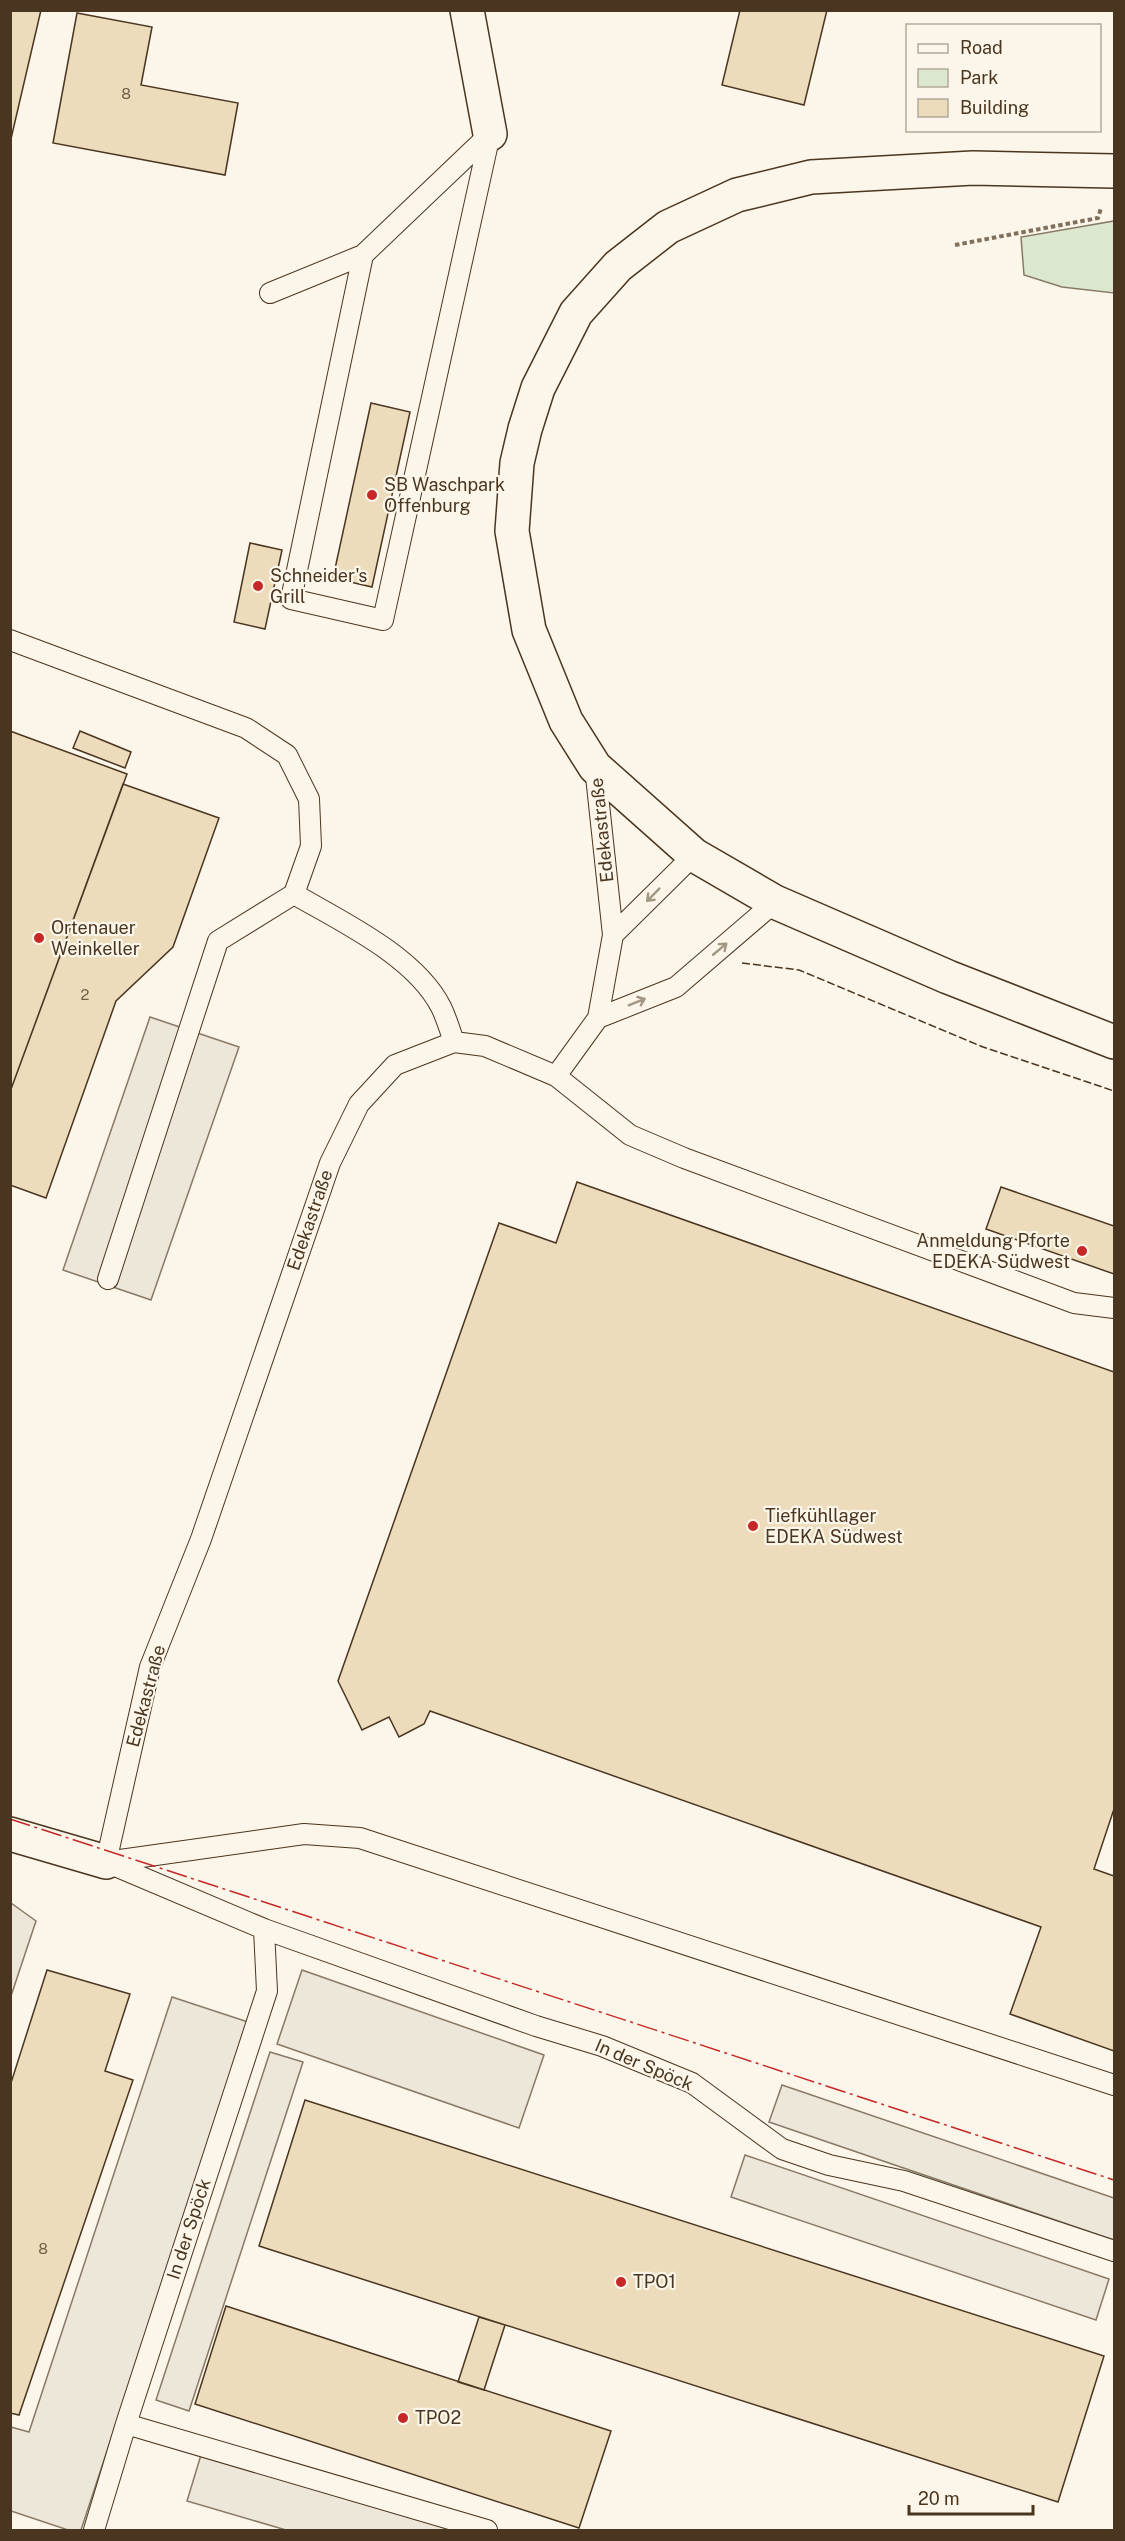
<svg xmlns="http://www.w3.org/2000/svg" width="1125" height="2541" font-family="'Public Sans',sans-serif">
	<rect width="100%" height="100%" fill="#fbf6e9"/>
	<!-- green -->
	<path fill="#dce7d0" stroke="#887966" stroke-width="1.5" d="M1114,221v72l-52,-6 -38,-12 -3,-38z"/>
	<!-- parking -->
	<path fill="#ede7d9" stroke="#887966" stroke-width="1.5" d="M150,1017l89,30 -88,253 -88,-30z
		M11,1903l25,18 -25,75z
		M302,1970l242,85 -25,73 -242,-84z
		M172,1997l76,25 -167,508h-13l-57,-19v-84l18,5z
		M270,2052l33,10 -114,349 -33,-11z
		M782,2085l332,113v42l-345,-118z
		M745,2155l364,124 -13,41 -365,-123z
		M201,2455l253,75h-168l-99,-29z"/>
	<!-- building -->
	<path fill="#ecdcbc" stroke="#4a3520" stroke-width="1.5" d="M10,10h31l-31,133z
		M740,10h87l-23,95 -82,-20z
		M77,13l75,14 -11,58 97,18 -13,72 -172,-32z
		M371,403l39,9 -38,175 -39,-9z
		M250,543l32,7 -17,79 -31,-7z
		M10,731l117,43 -117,318z
		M80,731l51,21 -6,16 -52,-20z
		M123,784l96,34 -46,129 -57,54 -70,197 -36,-13v-93z
		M577,1182l537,190v437l-20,60 20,7v175l-104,-37 31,-87 -611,-216 -6,13 -25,13 -10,-20 -27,13 -24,-49 161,-458 57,20z
		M1001,1187l113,39v48l-128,-45z
		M47,1970l83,24 -25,77 28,9 -114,335 -9,-2v-327z
		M305,2100l799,256 -46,146 -799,-256z
		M226,2306l385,125 -32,97 -384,-124z
		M479,2317l26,8 -21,65 -26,-8z"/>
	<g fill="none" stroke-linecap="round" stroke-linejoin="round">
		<defs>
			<path id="lane" d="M490,134l-107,486 -92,-21 72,-344z
				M270,293l93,-38
				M10,640l236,88 41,27 22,44 2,47 -17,48
				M613,935l81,-80
				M598,1018l78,-31 99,-85
				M556,1076l42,-58 15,-83 -18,-168
				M108,1279l110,-338 76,-47c48,28 121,62 147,113 5,10 9,23 13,35
				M106,1862l44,-195 51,-128 129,-376 29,-59 36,-39 59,-23 31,4 71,30 74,59 54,23 390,145 40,5
				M106,1862l198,-28 56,4 754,247
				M264,1929l272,97 66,20 90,37 90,66 47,16 75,16 210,70
				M126,2424l361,106
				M94,2530l32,-106 141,-433 -3,-62 -158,-67"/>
			<path id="street" d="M467,10l23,124
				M10,1834l96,28"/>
			<path id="primary" d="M1114,171l-141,-3 -162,9 -74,18 -69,32 -50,39 -42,47 -38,75 -13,41 -8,34 -5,68 17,99 37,91 29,46 99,88 81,47 173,75 166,65"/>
		</defs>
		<!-- lane casing -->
		<use href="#lane" stroke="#4a3520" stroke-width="22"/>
		<!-- street casing -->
		<use href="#street" stroke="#4a3520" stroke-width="36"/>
		<!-- primary casing -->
		<use href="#primary" stroke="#4a3520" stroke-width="36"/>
		<!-- path -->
		<path stroke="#7f6f5c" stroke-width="4" stroke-dasharray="4.5 3" stroke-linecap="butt" d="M955,245l143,-27 3,-10"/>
		<!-- lane -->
		<use href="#lane" stroke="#fbf6e9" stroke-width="20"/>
		<!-- street -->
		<use href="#street" stroke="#fbf6e9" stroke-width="33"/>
		<!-- primary -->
		<use href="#primary" stroke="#fbf6e9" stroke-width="33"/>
		<!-- fence -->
		<path stroke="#4a3520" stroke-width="1.5" stroke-dasharray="8 3" stroke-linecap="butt" d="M742,963l57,7 184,77 131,44"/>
		<!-- power -->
		<path stroke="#c62828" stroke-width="1.5" stroke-dasharray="21 4.5 3 4.5" stroke-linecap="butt" d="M10,1819l1104,361"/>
	</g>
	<!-- one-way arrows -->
	<defs><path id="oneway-shaft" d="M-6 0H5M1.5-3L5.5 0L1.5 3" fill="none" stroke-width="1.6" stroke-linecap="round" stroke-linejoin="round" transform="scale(1.5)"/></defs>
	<g stroke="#a29684">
		<use href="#oneway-shaft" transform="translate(653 895) rotate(135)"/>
		<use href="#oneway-shaft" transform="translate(720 949) rotate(-40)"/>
		<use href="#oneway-shaft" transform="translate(637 1002) rotate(-22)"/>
	</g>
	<!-- markers -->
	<g fill="#c62828" stroke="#fbf6e9" stroke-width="2">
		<circle cx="372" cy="495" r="6"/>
		<circle cx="258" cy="586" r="6"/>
		<circle cx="39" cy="938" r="6"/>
		<circle cx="1082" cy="1251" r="6"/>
		<circle cx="753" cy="1526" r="6"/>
		<circle cx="621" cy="2282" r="6"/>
		<circle cx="403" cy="2418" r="6"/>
	</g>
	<g text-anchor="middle" stroke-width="4.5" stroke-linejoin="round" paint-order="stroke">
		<!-- number labels -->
		<g font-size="15" fill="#725f47">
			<text x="126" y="99">8</text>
			<text x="85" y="1000">2</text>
			<text x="43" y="2254">8</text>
		</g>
		<!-- poi labels -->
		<g font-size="18" fill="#4a3520" stroke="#fbf6e9" text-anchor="start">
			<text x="384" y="491">SB Waschpark<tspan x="384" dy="21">Offenburg</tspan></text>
			<text x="270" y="582">Schneider's<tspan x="270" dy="21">Grill</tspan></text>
			<text x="51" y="934">Ortenauer<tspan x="51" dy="21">Weinkeller</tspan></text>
			<text x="1070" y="1247" text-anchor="end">Anmeldung Pforte<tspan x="1070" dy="21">EDEKA Südwest</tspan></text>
			<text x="765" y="1522">Tiefkühllager<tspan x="765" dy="21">EDEKA Südwest</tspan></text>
			<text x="633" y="2288">TPO1</text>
			<text x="415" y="2424">TPO2</text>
		</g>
		<!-- street labels -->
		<g font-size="18" fill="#4a3520" stroke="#fbf6e9">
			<text transform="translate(602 830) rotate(-96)" y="6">Edekastraße</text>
			<text transform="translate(310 1220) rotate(-71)" y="6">Edekastraße</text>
			<text transform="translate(146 1696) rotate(-75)" y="6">Edekastraße</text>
			<text transform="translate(644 2065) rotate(23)" y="6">In der Spöck</text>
			<text transform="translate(189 2229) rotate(-72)" y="6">In der Spöck</text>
		</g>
	</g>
	<!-- border -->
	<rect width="1125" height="2541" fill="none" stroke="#4a3520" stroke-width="24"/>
	<!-- legend -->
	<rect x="906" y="24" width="195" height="108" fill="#fbf6e9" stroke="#b4a999" stroke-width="1.5"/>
	<rect x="918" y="44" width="30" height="9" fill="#fbf6e9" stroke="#b4a999" stroke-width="1.5"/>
	<text x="960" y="54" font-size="18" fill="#4a3520">Road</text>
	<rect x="918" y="69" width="30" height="18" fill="#dce7d0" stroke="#b4a999" stroke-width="1.5"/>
	<text x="960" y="84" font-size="18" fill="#4a3520">Park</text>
	<rect x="918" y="99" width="30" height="18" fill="#ecdcbc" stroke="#b4a999" stroke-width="1.5"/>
	<text x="960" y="114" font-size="18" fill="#4a3520">Building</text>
	<!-- scale -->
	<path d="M909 2505v9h124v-9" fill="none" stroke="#4a3520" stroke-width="3"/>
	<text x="918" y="2505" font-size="18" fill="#4a3520" stroke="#fbf6e9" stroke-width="4.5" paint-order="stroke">20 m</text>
</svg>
